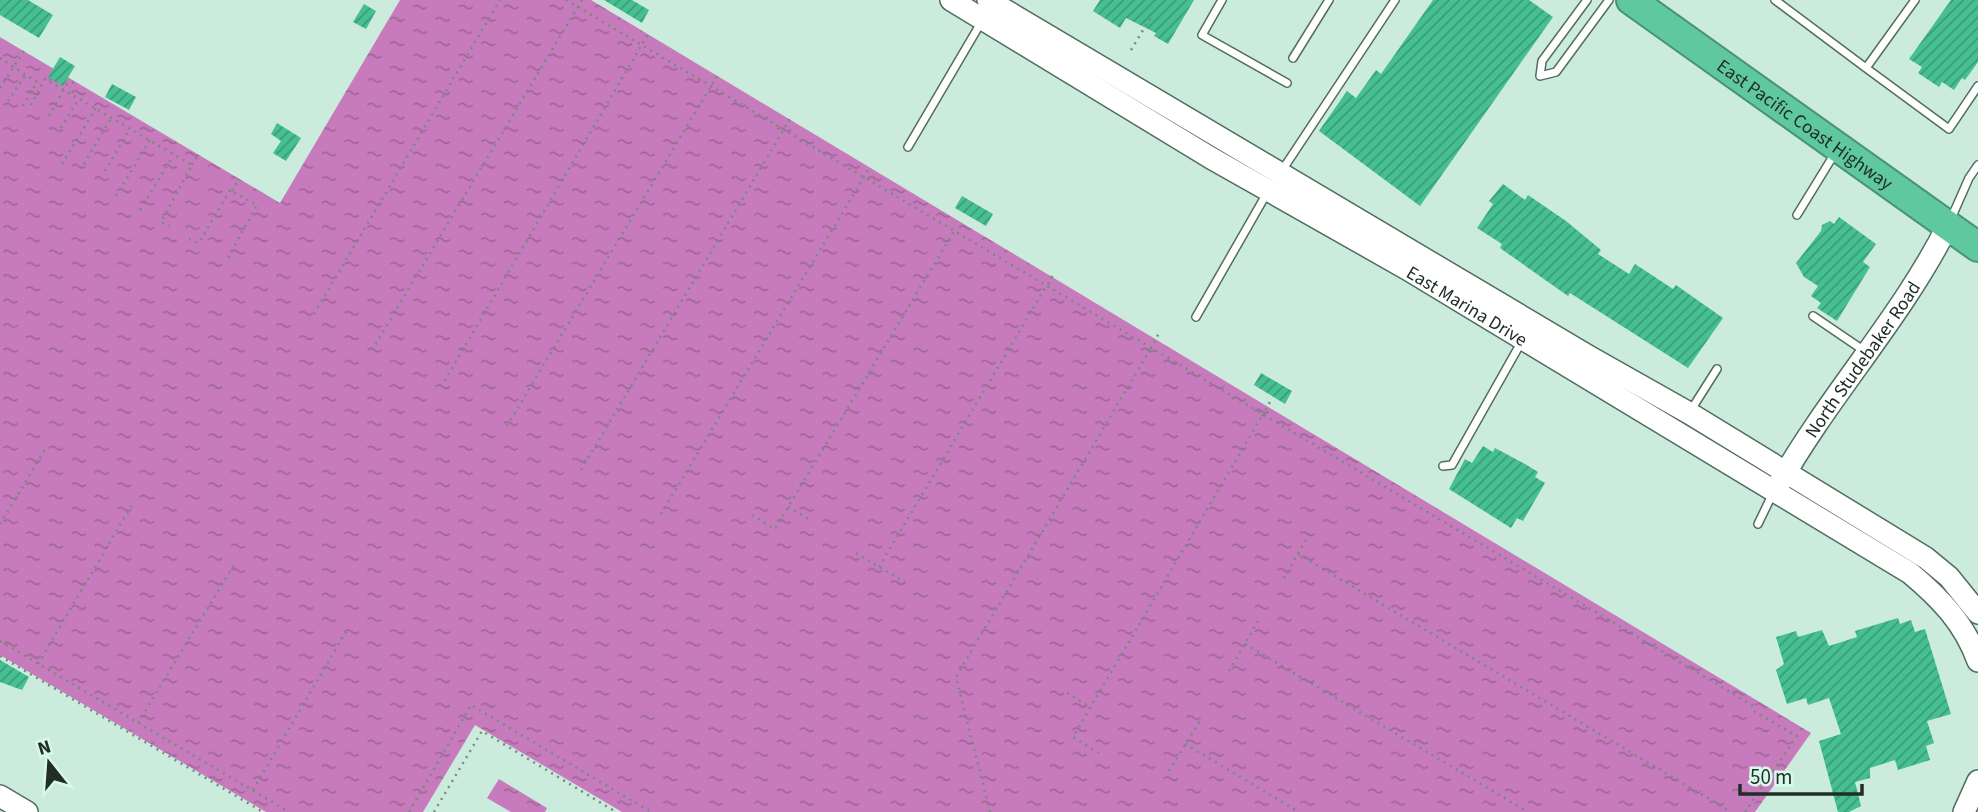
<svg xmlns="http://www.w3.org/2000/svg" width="1978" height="812" font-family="'Source Sans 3',sans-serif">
	<defs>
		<pattern id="water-ripples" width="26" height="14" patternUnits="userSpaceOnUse" patternTransform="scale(1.75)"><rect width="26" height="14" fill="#c77bbc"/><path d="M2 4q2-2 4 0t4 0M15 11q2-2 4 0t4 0" fill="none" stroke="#a16599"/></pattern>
		<pattern id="building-hatch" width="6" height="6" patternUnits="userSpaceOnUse" patternTransform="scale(1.75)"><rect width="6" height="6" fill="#46bf93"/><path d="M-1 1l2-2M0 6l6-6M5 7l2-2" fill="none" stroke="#3a9c78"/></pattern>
	</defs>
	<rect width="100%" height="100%" fill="#cbecdc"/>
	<!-- water -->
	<path fill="url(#water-ripples)" d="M400,0h191l1220,733 -56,79h-1133l-147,-87 -52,87h-157l-266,-157v-618l280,166z
		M499,779l48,29 -2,4h-34l-24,-14z"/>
	<!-- building -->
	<path fill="url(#building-hatch)" d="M0,0h28l25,15 -14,23 -39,-23z
		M604,0h28l17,10 -7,13z
		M1100,0h94l-26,44 -14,-8 2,-3 -30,-15 -6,10 -27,-17z
		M1433,0h96l24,17 -133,189 -101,-75 28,-40 9,7 20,-28 5,4z
		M1951,0h27v62l-13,18 -3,-2 -8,12 -12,-8 -3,5 -21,-14 4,-6 -13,-8z
		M364,4l12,7 -10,18 -13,-7z
		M60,57l15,9 -12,20 -15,-9z
		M112,84l24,13 -7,13 -24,-13z
		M277,123l24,15 -15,23 -13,-8 8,-12 -10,-7z
		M1503,184l22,16 3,-5 38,26 35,29 -3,4 31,20 6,-10 38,25 3,-4 47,33 -35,50 -118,-75 -2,3 -68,-48 2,-4 -25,-16 16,-24 -4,-3z
		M962,196l31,18 -7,12 -31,-18z
		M1839,217l37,27 -13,18 7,5 -33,54 -20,-13 4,-5 -10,-7 7,-10 -14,-9 -8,-14 25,-32 1,-6 8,-4 4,3z
		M1261,373l31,18 -7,13 -31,-19z
		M1483,446l10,6 2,-4 30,16 13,8 -3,5 10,6 -22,38 -6,-3 -6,10 -62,-39 16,-30 7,4z
		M1898,618l2,6 11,-4 4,12 10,-3 26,85 -24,7 7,22 -8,3 4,14 -32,10 -3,-10 -25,8v10l-15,4 6,24 -12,6h-11l-19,-71 22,-7 -12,-36 -21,7 -2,-7 -19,6 -11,-34 8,-6 -8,-27 20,-6 2,6 24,-7 7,16 28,-9 -2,-6z
		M0,660l29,17 -7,13 -22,-8z"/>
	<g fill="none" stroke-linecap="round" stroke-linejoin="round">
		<defs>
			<path id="lane" d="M1222,0l-20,35 85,48
				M1587,0l-45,61 -2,15 16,-4 53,-72
				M1775,0l91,68
				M1915,0l-49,68 83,61 29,-43
				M1293,58l36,-58
				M908,147l74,-126
				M1281,172l114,-172
				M1797,215l38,-62
				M1950,221l19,-43 9,-13
				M1813,316l53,36
				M1196,317l71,-124
				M1691,410l26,-41
				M1443,466l9,-1 70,-124
				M1758,524l15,-31"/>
			<g id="secondary">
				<path id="s1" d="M951,0l260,158 196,111 503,304c31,26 54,50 68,88"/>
				<path d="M988,0l602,357 99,56 237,145 23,19 29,36"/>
				<path id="s2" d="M1779,484c51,-90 123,-167 169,-259"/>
				<path d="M0,796l27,16"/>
				<path d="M1964,812l14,-31"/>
			</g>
			<g id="highway">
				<path id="s3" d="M1631,0l347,247"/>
			</g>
		</defs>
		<!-- lane casing -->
		<use href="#lane" stroke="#506d60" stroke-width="10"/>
		<!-- secondary casing -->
		<use href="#secondary" stroke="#506d60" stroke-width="24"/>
		<!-- highway casing -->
		<use href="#highway" stroke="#499275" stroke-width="32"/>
		<!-- path -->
		<path stroke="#748b80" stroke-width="2.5" stroke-dasharray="2 5" stroke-linecap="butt" d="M566,0l1186,705 3,7 42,24 -52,76
			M1131,50l21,-35
			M0,58l37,24 -16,27
			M0,88l24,-37
			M8,101l18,-27
			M31,105l14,-26 147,86 -31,57 9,4
			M49,116l18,-32 8,-2
			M61,128l18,-30
			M62,164l34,-56
			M84,164l27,-46
			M192,165l6,-10
			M105,171l25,-42
			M232,191l7,-12
			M116,196l34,-56
			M140,210l33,-54
			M189,239l10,4 31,-53 27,15 -29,53
			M1048,284l7,-12
			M314,314l186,-314
			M1151,349l8,-16
			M372,350l210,-350
			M441,387l207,-353
			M1262,416l9,-16
			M507,426l210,-350
			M581,470l209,-351
			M788,507l24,14
			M661,514l209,-347
			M752,515l23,14 180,-299
			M0,524l45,-74
			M856,553l50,30
			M1298,554l433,258
			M879,567l168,-282
			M1284,578l27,-47
			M0,641l289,171
			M1245,644l283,168
			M0,656l263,156
			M38,664l95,-161
			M1229,671l29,-50
			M1067,693l23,14
			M138,723l97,-160
			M1185,744l114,68
			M1099,753l-26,-16 190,-323
			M1169,771l32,-52
			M253,790l94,-160
			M409,812l62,-107 180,107
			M434,812l48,-81 134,81
			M990,812l-34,-135 195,-329"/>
		<!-- lane -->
		<use href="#lane" stroke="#fff" stroke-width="7"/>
		<!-- secondary -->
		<use href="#secondary" stroke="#fff" stroke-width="21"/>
		<!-- highway -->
		<use href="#highway" stroke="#5fc89f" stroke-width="28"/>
	</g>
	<g text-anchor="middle" stroke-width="7" stroke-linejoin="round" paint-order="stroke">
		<!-- street labels -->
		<g font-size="19" fill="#212e28" stroke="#d8f9ea">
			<text dy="7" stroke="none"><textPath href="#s3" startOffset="214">East Pacific Coast Highway</textPath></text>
			<text dy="7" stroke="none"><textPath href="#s1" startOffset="600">East Marina Drive</textPath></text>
			<text dy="7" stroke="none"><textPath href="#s2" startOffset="150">North Studebaker Road</textPath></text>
		</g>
	</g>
	<!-- north arrow -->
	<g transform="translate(49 763) rotate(343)" stroke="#d8f9ea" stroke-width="5" paint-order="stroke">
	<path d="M0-5L12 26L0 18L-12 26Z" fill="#212e28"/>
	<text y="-10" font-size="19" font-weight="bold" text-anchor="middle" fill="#212e28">N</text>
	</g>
	<!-- scale -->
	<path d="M1740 784v10h122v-10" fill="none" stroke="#212e28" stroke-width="3.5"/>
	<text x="1750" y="784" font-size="21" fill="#212e28" stroke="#d8f9ea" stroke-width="5" paint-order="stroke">50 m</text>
</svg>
